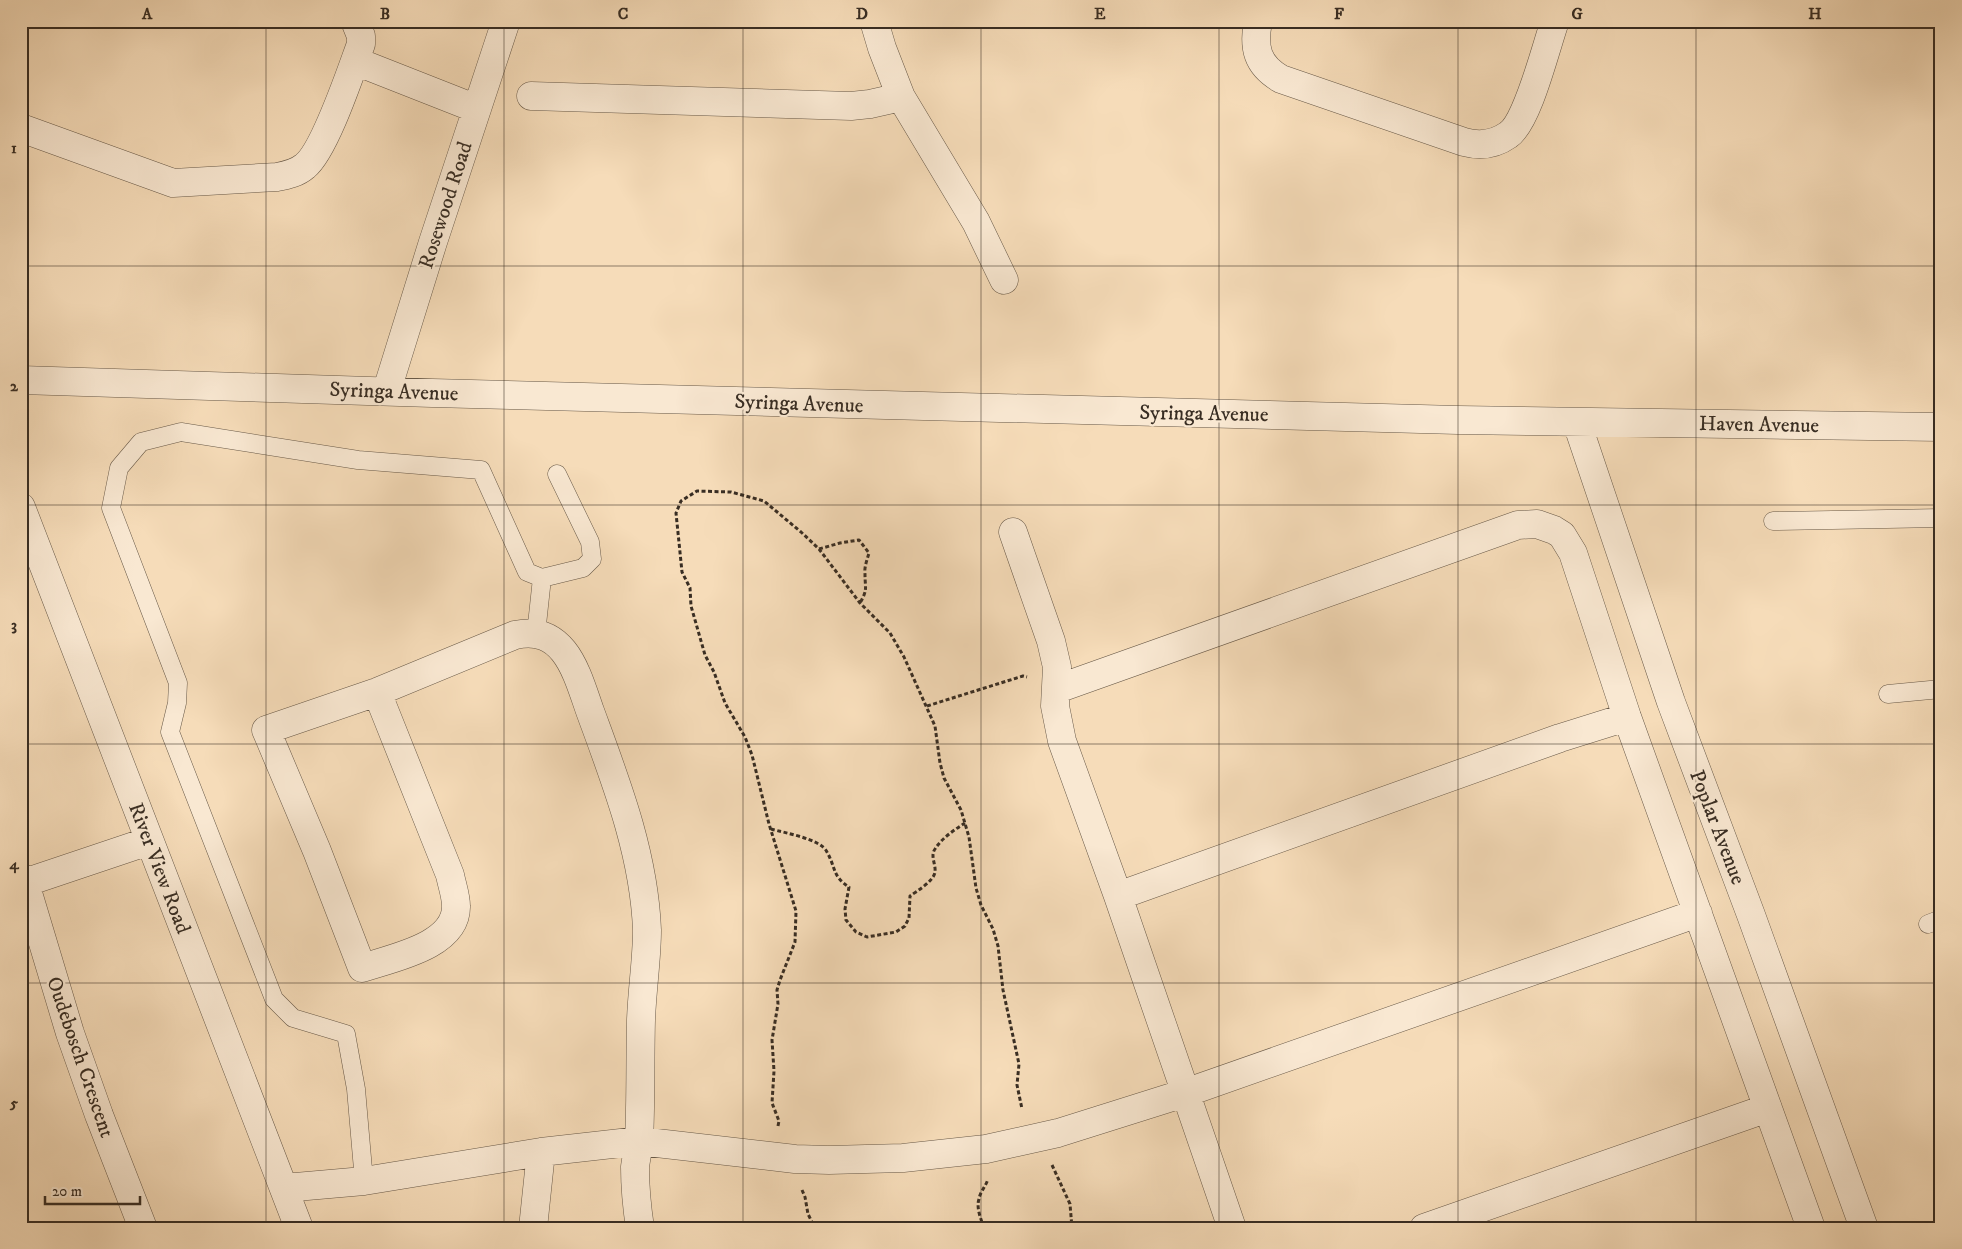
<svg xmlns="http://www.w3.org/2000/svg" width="1962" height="1249" font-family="'IM FELL DW Pica',serif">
	<rect width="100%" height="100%" fill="#f6dcb9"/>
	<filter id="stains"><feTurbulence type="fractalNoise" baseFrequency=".004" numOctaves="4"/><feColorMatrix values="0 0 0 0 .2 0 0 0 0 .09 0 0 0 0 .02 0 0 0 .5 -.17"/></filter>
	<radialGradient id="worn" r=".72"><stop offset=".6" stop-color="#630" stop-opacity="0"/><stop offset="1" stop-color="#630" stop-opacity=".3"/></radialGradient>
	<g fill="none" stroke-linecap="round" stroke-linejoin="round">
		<defs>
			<path id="service" d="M1773,521l168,-3
				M536,634l6,-56
				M1888,694l53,-5
				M1928,924l13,-5
				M364,1181l-8,-92 -10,-55 -53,-16 -19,-19 -104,-267 7,-29 1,-20 -67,-175 8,-40 22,-26 40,-10 177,28 123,10 46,102 15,6 41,-10 9,-9 -2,-17 -33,-68"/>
			<path id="minor" d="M874,21l8,27 19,49 75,125 28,58
				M1258,21c-5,27 -1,44 23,58l183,63c15,4 30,3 44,-7 20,-13 38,-89 47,-114
				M355,61l122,48
				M531,96l320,10 19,-2 31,-7
				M21,128l152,55 104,-6c11,-2 20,-4 28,-11 20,-16 46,-95 56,-122v-8l-6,-15
				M21,380l411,13 1026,27 483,7
				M387,390l46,-148 73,-221
				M1577,423l94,279 80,213 113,313
				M21,507l278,721
				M1013,532l38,109 6,26 -2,39 7,35 56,155 114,332
				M1057,689l461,-164 19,-1 17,6 8,5 11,18 54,164 184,511
				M377,692l73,183c2,10 6,21 6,31 1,40 -64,52 -94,62l-45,-117 -51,-121 111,-38 138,-57c50,-11 62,39 75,76 26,71 54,142 57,219 0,29 -5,60 -6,90 -1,40 0,81 -2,121 -1,9 -3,18 -4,26 0,20 2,41 5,61
				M21,877l4,6 45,150 29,82 44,113
				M21,884l128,-43
				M1118,896l442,-158 67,-21
				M284,1188l80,-7 177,-29 98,-11 156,18 34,1 74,-2 83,-9 72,-16 127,-40 513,-180
				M533,1228l8,-76
				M1424,1228l344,-120"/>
		</defs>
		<!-- service casing -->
		<use href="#service" stroke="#685948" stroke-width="19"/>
		<!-- minor casing -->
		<use href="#minor" stroke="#685948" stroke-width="29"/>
		<!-- path -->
		<path stroke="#382d23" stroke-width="3" stroke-dasharray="4 2.5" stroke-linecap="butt" d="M819,549l21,-6 19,-3 10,13c-2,7 -5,15 -4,21 0,15 3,15 -5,29
			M927,706l96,-30 4,1
			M771,829c14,4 50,10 56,23 9,16 5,24 22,35l-4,22 1,11 10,12 11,5 29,-5 9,-6 4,-8 1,-22c7,-5 24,-15 25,-24 1,-8 -5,-16 0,-23 7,-11 19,-19 30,-26
			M778,1126l1,-5 -7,-18 2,-32 -2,-31 6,-36 -1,-14 3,-10 15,-38 1,-31 -27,-87 -17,-69 -7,-18 -20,-34 -11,-31 -9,-17 -14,-49 -1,-18 -8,-16 -6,-59 5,-12 16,-10 34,1 33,9 37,31 18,17 41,54 30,30 14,24 31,69 5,37 4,15 17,32 8,27 7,51 5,17 12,24 5,17 5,44 16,74 -2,21 5,24
			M1052,1165l18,39 2,24
			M802,1190l3,7 3,17 7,14
			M984,1228c-3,-9 -8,-20 -5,-29 1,-7 7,-13 9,-20"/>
		<!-- service -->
		<use href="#service" stroke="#f9e8d2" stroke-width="18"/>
		<!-- minor -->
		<use href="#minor" stroke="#f9e8d2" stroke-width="28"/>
	</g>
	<!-- grid -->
	<path fill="none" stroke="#382d23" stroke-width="1" stroke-opacity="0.55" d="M266,21v1207M504,21v1207M743,21v1207M981,21v1207M1219,21v1207M1458,21v1207M1696,21v1207M21,266h1920M21,505h1920M21,744h1920M21,983h1920"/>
	<g text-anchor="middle" stroke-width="4.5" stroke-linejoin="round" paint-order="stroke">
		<!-- street labels -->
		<g font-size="21" fill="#382d23" stroke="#f9e8d2">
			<text transform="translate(445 205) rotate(-72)" y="7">Rosewood Road</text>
			<text transform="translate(394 391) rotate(2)" y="7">Syringa Avenue</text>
			<text transform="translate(799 403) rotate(2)" y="7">Syringa Avenue</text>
			<text transform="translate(1204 413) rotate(1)" y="7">Syringa Avenue</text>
			<text transform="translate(1759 424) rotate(1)" y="7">Haven Avenue</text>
			<text transform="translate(1718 827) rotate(69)" y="7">Poplar Avenue</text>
			<text transform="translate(160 868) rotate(69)" y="7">River View Road</text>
			<text transform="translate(81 1057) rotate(71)" y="7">Oudebosch Crescent</text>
		</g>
	</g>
	<!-- margin -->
	<rect width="1962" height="1249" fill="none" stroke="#f6dcb9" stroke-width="55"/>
	<!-- scale -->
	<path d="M45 1196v8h95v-8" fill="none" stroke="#382d23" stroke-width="2.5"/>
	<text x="52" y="1196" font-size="15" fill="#382d23" stroke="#f9e8d2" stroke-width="4" paint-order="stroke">20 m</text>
	<rect x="28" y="28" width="1906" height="1194" fill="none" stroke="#382d23" stroke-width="2"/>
	<g font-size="16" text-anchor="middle" font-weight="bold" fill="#382d23">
		<text x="147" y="19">A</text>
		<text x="385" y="19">B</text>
		<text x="623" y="19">C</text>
		<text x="862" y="19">D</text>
		<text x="1100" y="19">E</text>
		<text x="1339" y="19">F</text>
		<text x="1577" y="19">G</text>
		<text x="1815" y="19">H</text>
		<text x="14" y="153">1</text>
		<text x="14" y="391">2</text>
		<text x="14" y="630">3</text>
		<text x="14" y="869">4</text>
		<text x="14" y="1108">5</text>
	</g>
	<rect width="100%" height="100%" filter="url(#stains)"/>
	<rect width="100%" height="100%" fill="url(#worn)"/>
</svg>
